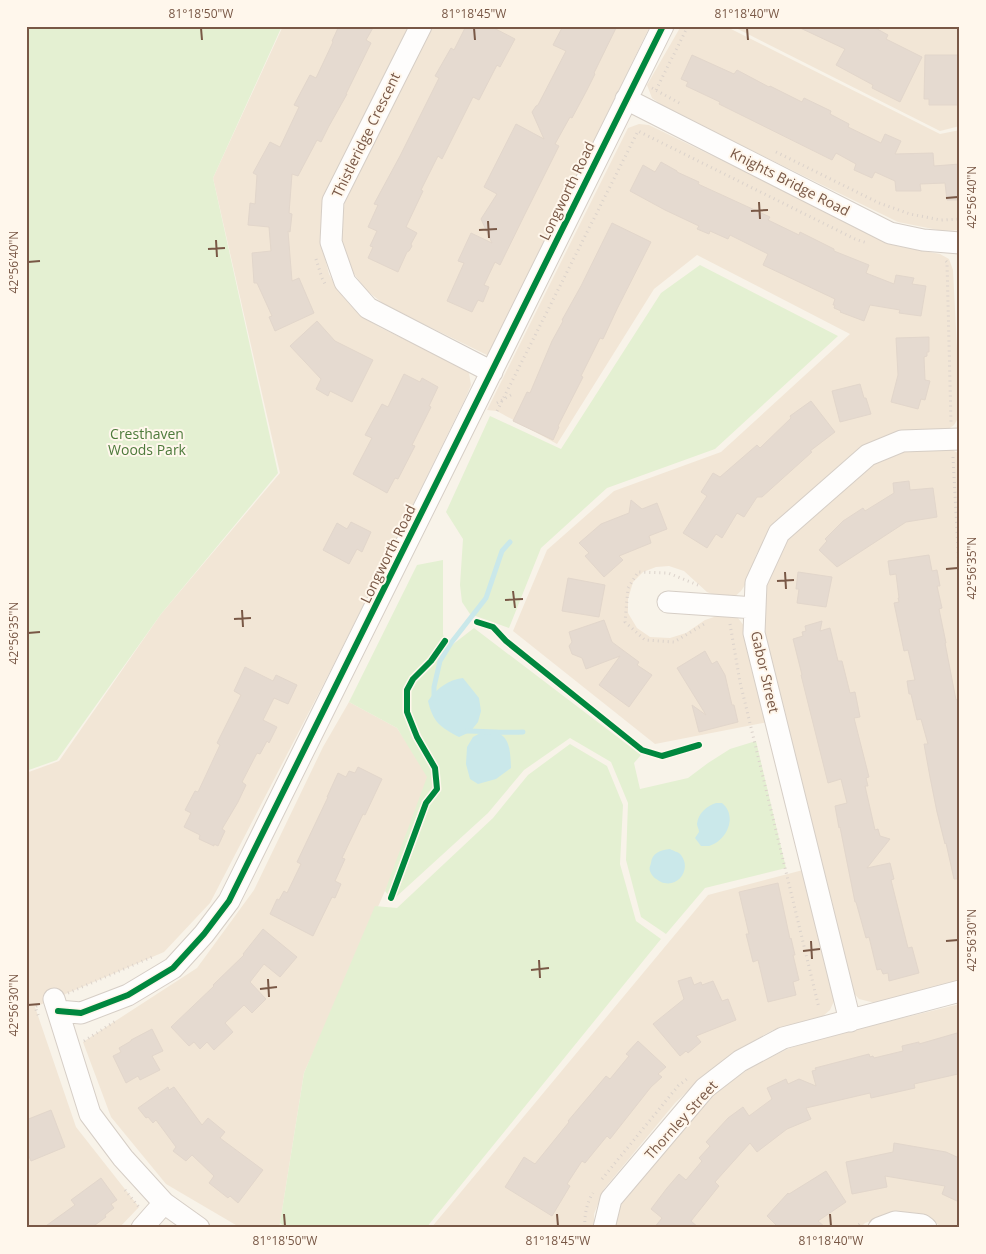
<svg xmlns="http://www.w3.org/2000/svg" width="986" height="1254" font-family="'Open Sans',sans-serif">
	<rect width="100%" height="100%" fill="#f8f3e9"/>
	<!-- residential -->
	<path fill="#f2e6d6" d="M283,26h126l-81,164 -6,20 -1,21 3,24 5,19 10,18 13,15 12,11 17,10 83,40 5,5 2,12 -6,14 -128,259 -127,245 -46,49 -129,55 41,120 63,80 -20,21h-93v-455l33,-12 102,-147 119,-141 -67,-295z
		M431,26h219l-161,330 -104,-51 -19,-15 -14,-19 -10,-29v-18l3,-24z
		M681,26h44l215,108 20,-4v100l-17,1 -45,-9 -231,-113 -15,-11 -5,-13z
		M732,26h228v100l-20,5z
		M639,124l10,1 248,121 43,8 9,5 4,11 7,137v8l-6,10 -7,5 -85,17 -17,13 -44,40 -29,28 -16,27 -9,27 -6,9 -9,8 -13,-2 -12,-5 -23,-21 -15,-5 -13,1 -13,5 -10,10 -5,17v14l9,15 13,9 20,1 16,-5 19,-13 18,-6 15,4 7,9 23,95 -113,22 -142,-113 34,-81 67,-59 107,-39 129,-118 -153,-79 -43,34 -97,155 -60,-33 -10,-1 141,-282z
		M950,449l8,4 2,4v525l-85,21 -16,-4 -9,-10 -88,-366 2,-30 23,-57 78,-70 26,-12 18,-3z
		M349,702l48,26 40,61 -52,102 -81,182 -24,150 -1,5h-38l-75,-44 -55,-67 -28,-75 114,-74 57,-78 69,-143z
		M803,870l32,129 -5,11 -7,6 -50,14 -36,20 -35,27 -27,26 -71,86 -10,25v14h-163l277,-333z
		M960,1004v224h-16l-17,-10 -41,-3 -21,8 -5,5h-246l3,-19 62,-79 22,-24 26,-22 29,-20 34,-16 35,-11z"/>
	<!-- green -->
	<path fill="#e4f0d2" d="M26,26h256l-69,152 65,295 -117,141 -104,146 -31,11z
		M700,265l138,71 -123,113 -108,39 -66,60 -32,80 -39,-14 -8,-12 -2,-17 3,-46 -17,-27 44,-96 71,33 100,-156z
		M443,560v74l2,7 7,4 22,-17 167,127 -7,8 6,26 48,-11 20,-15 22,-14 26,-8 30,127 -81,20 -39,46 -25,-17 -15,-57 2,-57 -17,-41 -41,-24 -46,32 -36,43 -92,84 -5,1 -6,-7 42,-114 -30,-49 -48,-26 68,-137z
		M570,744l37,22 16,39 -3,59 16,57 25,18 -235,289h-139l-7,-5 24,-150 71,-167 22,2 96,-90 35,-43z"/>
	<!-- water -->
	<path fill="#cae8ea" d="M463,678l16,20 2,13 -3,11 -8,10 -11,5c-19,-10 -26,-15 -31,-36 9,-13 20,-21 35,-23z
		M484,731c26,0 26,15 27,37l-15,11 -18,5 -8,-5 -4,-15 1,-17 6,-10z
		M716,803h6c16,13 5,38 -13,43 -1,0 -7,0 -8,0l-6,-8 4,-6c0,-3 -2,-6 -2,-8 1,-11 10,-18 19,-21z
		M670,849c3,2 9,3 11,6 11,14 -3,34 -20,27 -5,-3 -9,-5 -11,-11 -1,-3 0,-4 1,-8 1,-10 9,-13 19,-14z"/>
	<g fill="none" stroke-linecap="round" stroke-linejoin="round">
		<!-- stream -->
		<path stroke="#cae8ea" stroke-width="5" d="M434,699v-12l6,-26 11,-18 35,-45 16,-47 8,-9
			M467,731c18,0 37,2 56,1"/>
	</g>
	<!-- building -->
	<path fill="#e5dad0" stroke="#e2d6cb" d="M339,26h35l-8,14 5,3 -25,51h1l-18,32 -8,16 -4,-2 -19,36 -6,-2 -3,39 3,1 -2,18 -2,-1 4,50 7,-3 15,35 -39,18 -6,-14 3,-1 -15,-33h-3l-2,-30 19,-2 -2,-24 -21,-2 2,-22 5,1 2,-29 -4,-2 17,-31 10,5 19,-40 -5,-2 16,-30 6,3 17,-36 -1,-1z
		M466,26h24l25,13 -15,28 -3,-2 -18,35 -6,-3 -31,62 -4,-3 -17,34 2,1 -17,36 11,6 -6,11 1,2 -3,5 -2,1 -9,20 -30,-14 5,-11 -3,-1 7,-15 -9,-4 10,-22 -4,-1 26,-48 39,-78 -4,-2 16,-28 3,2z
		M563,26h54l-23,47 1,1 -8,16 -15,28 -2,-1 -15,27 4,2 -35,70 -24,49 -5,-3 -11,23 5,2 -6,15 -5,-2 -6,12 -25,-11 17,-38 -6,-2 13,-28 21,10 -11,-24 16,-25 -13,-7 32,-63 28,15 -12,-27 4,-6 2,-1 28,-54 -13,-6z
		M796,26h76l16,9 -2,4 36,18 -22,45 -28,-14 1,-3 -37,-20 9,-16z
		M692,55l42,19 3,-4 32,17 1,-1 32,16 2,-4 27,13 -1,3 19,10 -1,3 33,16 4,-9 16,7 -6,13 38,-1 1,13 26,-2v36h-13l-2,-17 -25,1 1,7h-25l-1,-10 -20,-9 -3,6 -18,-8 2,-6 -20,-11 -4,7 -113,-56 1,-2 -34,-16 2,-4 -7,-3z
		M925,55h35v50h-31v-6h-5z
		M661,162l16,9v1l22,10 -1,2 72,33 -2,3 31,15 1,-3 34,17v2l35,14 -3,8 28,11 2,-9 18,3 -2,6 14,2 -5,30 -22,-3 1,-3 -30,-5 -6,16 -24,-9 1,-1 -7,-3 1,-3h-2l2,-6 -72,-34 5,-11 -38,-19 -2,4 -18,-8 -1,3 -12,-5 2,-3 -34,-16 -35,-19 13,-26 12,7z
		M612,223l39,19 -34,67 -14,30 -3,-1 -19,38 2,1 -25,49 1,1 -6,13 -40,-19 14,-29 3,1 22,-52 11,-20 -1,-1 19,-34z
		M317,321l18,20 38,19 -21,42 -22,-11 -2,5 -12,-7 5,-10 -31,-33z
		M929,337v15h-2v4l-3,1 1,23 5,1 -5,19 -4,-1 -3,10 -27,-7 7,-27 -2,-37z
		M404,374l16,8 2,-4 16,9 -9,19 2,1 -19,38 3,1 -17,33 -3,-1 -8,15 -34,-19 19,-36 -7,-3 17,-31 6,3z
		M860,384l4,14h2l5,16 -31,8 -8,-31z
		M811,401l24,31 -25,19 2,1 -50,45h-5l-13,20 -7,-4 -15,25 -6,-4 -9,14 -24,-15 24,-37 -6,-4 12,-19 7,4 37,-32 3,3 31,-30 -1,-2z
		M909,481l1,9 23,-2 4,29 -31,5 -69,45 -18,-17 8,-9 -2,-2 18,-18 20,-13 2,3 29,-18 -1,-10z
		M631,500l11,9 15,-6 10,26 -18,7 2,7 -32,13 4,4 -19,17 -19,-21 4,-3 -10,-10 22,-19 28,-11z
		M351,522l20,10 -9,20 -5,-3 -8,15 -26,-14 14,-27 10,6z
		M929,555l3,16 5,-1 3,16h-3l5,22 -3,1 7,34h-1l11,57 1,-1 3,10v170h-6l-8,-36 -1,1 -8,-32 -7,-35 -6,-33h4l-7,-25 -4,1 -6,-26h-2l-2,-13 8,-1 -7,-30 -4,1 -10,-48 5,-1 -1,-4h1l-3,-24 -6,1 -2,-14z
		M798,572l34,5 -6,30 -29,-4 2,-14h-3z
		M568,578l37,7 -6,32 -37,-6z
		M604,620l8,22 27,20 -2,3 15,10 -23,32 -30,-22 21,-29 -34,13 -4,-11 -10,-4 -3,-8 3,-4 -3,-10z
		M822,621l-2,10 10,-3 8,33h4l8,32 5,-1 5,25 -6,1 15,59 -3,1 2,8h-3l10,44 3,-1 2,7 10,3 -23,29 23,-5 4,16 -3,1 17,68 4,-1 7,26 -30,8 -1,-8 -5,1 -2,-5 -4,1 -8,-33 -3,1 -10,-36h-1l-15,-75 -1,1 -4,-22 12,-3 -6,-24 -13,4 -27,-108h1l-9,-36 10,-3 -1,-4 4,-1 -1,-5z
		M705,651l7,13 5,-3 8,14 7,30h2l4,17 -39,10 -7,-27 14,10 -29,-47z
		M245,667l28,14 3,-6 21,10 -9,19 -14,-6 -11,22 14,7 -8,16 -2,-2 -7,13 -3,-1 -15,29 4,3 -8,17 -16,27 3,2 -7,15 -4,-2v2l-15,-7 1,-4 -16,-8 7,-14 -6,-3 10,-19 3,1 22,-47 -3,-2 24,-48 -7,-4z
		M358,767l24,12 -17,36 -2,-1 -21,44 3,1 -10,22 6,3 -6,14 -3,-1 -19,39 -43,-22 7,-15 2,1 5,-9 3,2 14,-29 -4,-2 31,-65h-1l11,-24 8,4 3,-6 6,2z
		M778,883l12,56 1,-1 4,17h-2l6,25 -6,2 3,13 -28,7 -10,-42 -5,2 -7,-28h3l-10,-42z
		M263,929l34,28 -17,20 -16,-13 -14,18 16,17 -14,14 -8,-8 -19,18 8,9 -19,18 -7,-8 -7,7 -6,-7 -5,4 -18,-19 43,-41 -1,-1 31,-30 -1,-1z
		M691,977l3,8 7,-3 1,3 11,-4 9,20 6,-2 8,21 -40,16 5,6 -13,11 -2,-2 -6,5 -27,-32 31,-25 -6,-18z
		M152,1029l11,22 -11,5 8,14 -20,10 -2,-4 -12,7 -13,-27 8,-4 -2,-4 12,-7v-1z
		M957,1033l3,11v25l-3,1 1,4 -44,10 1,4 -44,10 -1,-5 -64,15 5,11 -24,10 -30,23 -7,-9 -35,39 4,4 -28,35 8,7h-45l8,-10 -11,-9 16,-21 12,-14 7,6 16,-19 -3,-3 11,-12 -4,-4 22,-24 15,-11 6,9 23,-17 -5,-11 19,-9 2,5 11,-5 17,7 -4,-15 4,-1 -1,-2 54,-14 1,3 3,-1 1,2 29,-7 -1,-5 17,-4v2z
		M638,1041l28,26 -8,7 4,3 -11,10 -41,52 -3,-3 -22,27 -3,-2 -15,23 3,2 -18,30 -47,-29 19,-30 11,7 34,-42 -1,-1 38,-45 4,3 19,-23 -3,-2z
		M168,1087l1,3 5,-3 28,38 6,-7 17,14 -5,6 43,32 -25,33 -8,-7 -2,2 -19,-15 5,-7 -22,-21 -6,6 -13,-10 3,-4 -20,-27 -3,3 -5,-6 -2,1 -8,-10z
		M51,1110l14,37 -34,14 -5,-11v-30z
		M894,1143l52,9 13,6 1,-3v39l-3,7 -15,-7 3,-8 -60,-10 2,11 -35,7 -6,-32 47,-10z
		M826,1171l20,31 -28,19 8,7h-47l-12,-12 21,-23 1,1z
		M101,1178l16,22 -6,4 3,4 -9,7 1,2 -15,11h-48l32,-23 -4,-5z"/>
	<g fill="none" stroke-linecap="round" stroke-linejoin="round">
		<defs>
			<path id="minor" d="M421,26l-88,175 -2,41 14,40 23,26 124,64
				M626,99l264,134 33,7 37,3
				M668,602l87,6
				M54,999l36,115 33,44 41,45 35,25
				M58,1011l23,2 47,-18 45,-27 31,-34 25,-33 434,-875
				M850,1021l-96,-388 2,-50 23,-50 89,-78 34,-14 58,-2
				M142,1228l22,-25
				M604,1228l7,-29 94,-111 35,-27 43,-23 177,-47
				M879,1228l16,-6 27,3 4,3"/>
		</defs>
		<!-- minor casing -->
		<use href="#minor" stroke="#d6cec6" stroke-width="23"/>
		<!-- path -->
		<path stroke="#dbd2cb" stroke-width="3" stroke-dasharray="1 4" stroke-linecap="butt" d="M652,88l29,16
			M656,90l32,-64
			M776,152l103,51 31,11 31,6 19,-1
			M316,259l6,19 3,6
			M946,261l1,1 4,161
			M497,403l14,-8
			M497,411l141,-280 217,108 12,4
			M953,457l7,131
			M698,585l-30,-12 -30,-1 -10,16 -3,34 20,18 29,2 32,-19
			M730,624l10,58 79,326
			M68,993l84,-36
			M37,1006l-2,1 4,10
			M84,1041l33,-21
			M602,1179l76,-93 9,-7
			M125,1190l14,17
			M585,1227c-1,-11 2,-25 8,-34
			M855,1228l7,-6"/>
		<!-- minor -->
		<use href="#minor" stroke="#fefdfc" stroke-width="21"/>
		<defs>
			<path id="cycleway" d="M477,622l16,5 13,14 136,109 20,6 37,-11
				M391,898l35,-95 11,-14 -2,-21 -18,-31 -10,-25v-22l6,-11 18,-18 14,-20
				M58,1011l23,2 47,-18 45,-27 31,-34 25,-33 434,-875"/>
		</defs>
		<!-- cycleway casing -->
		<use href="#cycleway" stroke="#fff7ec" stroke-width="9"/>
		<!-- cycleway -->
		<use href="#cycleway" stroke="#00873e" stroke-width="6"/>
	</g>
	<!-- ticks -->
	<path fill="none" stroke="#795846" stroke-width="2" d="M201,28l1,12M474,28l1,12M747,28l1,12M946,198l12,-1M759,202l1,17M751,211l17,-1M488,221l1,17M479,230l18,-1M216,240l1,17M208,249l17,-1M28,262l12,-1M946,569l12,-1M785,572l1,17M777,581l17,-1M513,591l2,17M505,600l18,-1M242,610l1,17M234,619l17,-1M28,633l12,-1M811,941l1,18M946,941l12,-1M803,951l17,-2M539,960l1,18M531,970l18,-2M268,979l1,18M260,989l17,-2M28,1005l12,-1M284,1214l1,12M557,1214l1,12M830,1214l1,12"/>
	<g text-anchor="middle" stroke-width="4" stroke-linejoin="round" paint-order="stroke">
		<!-- street labels -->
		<g font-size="14" fill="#795846" stroke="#fff7ec">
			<text transform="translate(366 135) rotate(-64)" y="5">Thistleridge Crescent</text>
			<text transform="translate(790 182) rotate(27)" y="5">Knights Bridge Road</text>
			<text transform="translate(567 191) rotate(-64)" y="5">Longworth Road</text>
			<text transform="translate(388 554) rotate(-64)" y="5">Longworth Road</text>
			<text transform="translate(765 672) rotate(77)" y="5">Gabor Street</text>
			<text transform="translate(681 1120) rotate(-48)" y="5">Thornley Street</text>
		</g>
		<!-- park labels -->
		<g font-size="14" fill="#4d7a3b" stroke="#fff7ec">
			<text x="147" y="439">Cresthaven<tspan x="147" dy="16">Woods Park</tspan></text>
		</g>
	</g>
	<!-- border -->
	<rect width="986" height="1254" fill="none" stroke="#fff7ec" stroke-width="55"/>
	<rect x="28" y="28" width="930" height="1198" fill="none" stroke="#795846" stroke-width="2"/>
	<g font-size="12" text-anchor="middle" fill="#795846">
		<text x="201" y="18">81°18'50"W</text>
		<text x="474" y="18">81°18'45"W</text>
		<text x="747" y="18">81°18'40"W</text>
		<text transform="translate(972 197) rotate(-90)" y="4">42°56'40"N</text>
		<text transform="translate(14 262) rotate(-90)" y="4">42°56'40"N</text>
		<text transform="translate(972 568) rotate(-90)" y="4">42°56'35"N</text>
		<text transform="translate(14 633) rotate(-90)" y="4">42°56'35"N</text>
		<text transform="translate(972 940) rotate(-90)" y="4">42°56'30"N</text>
		<text transform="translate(14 1005) rotate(-90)" y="4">42°56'30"N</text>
		<text x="285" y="1245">81°18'50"W</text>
		<text x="558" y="1245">81°18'45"W</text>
		<text x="831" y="1245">81°18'40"W</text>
	</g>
</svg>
